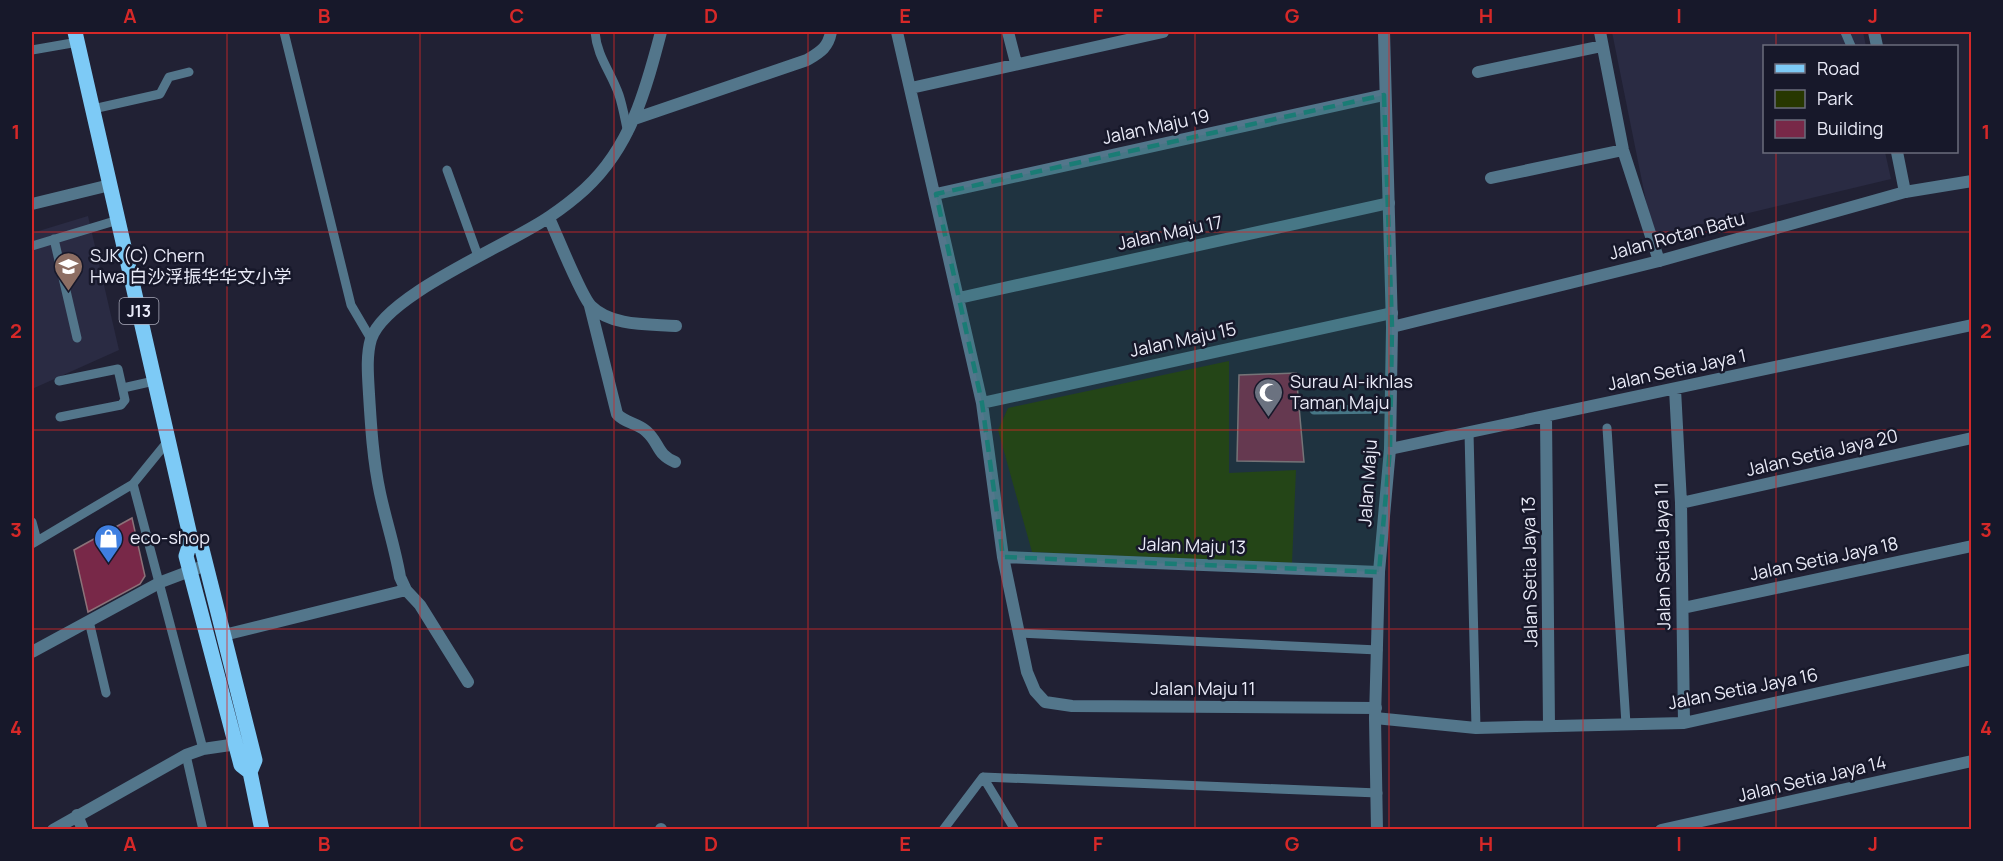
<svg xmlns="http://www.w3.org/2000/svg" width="2003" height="861" font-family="Manrope,'Noto Sans SC',sans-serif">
	<rect width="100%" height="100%" fill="#212134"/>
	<!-- built -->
	<path fill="#2a2b43" d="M1612,32h251l3,14h-102v106h121l6,27 -238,57z
		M88,216l31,134 -87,39v-156z"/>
	<!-- green -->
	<path fill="#273700" d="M1229,361v112l67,-3 -4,93 -260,-11 -34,-122 10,-22z"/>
	<!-- building -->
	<path fill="#782848" stroke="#8c7279" stroke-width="1.5" d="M1296,373l8,89 -67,-1 2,-86z
		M132,518l13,58 -5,8 -52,28 -14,-62z"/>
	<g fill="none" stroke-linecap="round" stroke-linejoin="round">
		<!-- service -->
		<path stroke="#53768b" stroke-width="9" d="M284,32l67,273 20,34
			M595,32c2,25 16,40 24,63 4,12 6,25 9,38
			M1845,32l6,14
			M32,50l46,-8
			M93,109l67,-15 9,-17 20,-5
			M447,170l31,86
			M54,239l23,99
			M32,246l86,-26
			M59,381l59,-12 7,31 -4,5 -61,12
			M123,388l31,-7
			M1314,410l75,-1
			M1607,428l19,296
			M1469,432l7,296
			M168,441l-35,43 70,265
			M32,522l5,19
			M32,544l101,-60
			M89,621l17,72
			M1019,633l359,17
			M186,755l17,75
			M983,777l32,53
			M943,830l40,-53 395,16"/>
		<!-- minor -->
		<path stroke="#53768b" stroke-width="12" d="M897,32l85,371 21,154 24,115 8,19 10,11 27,4 304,2
			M1008,32l8,31
			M1600,32l23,118 36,111
			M1874,32l3,14
			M1478,72l124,-26
			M911,88l252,-56
			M634,119l173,-59c13,-8 21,-12 24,-28
			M1897,152l8,40
			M1491,178l132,-28
			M936,194l448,-99
			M32,204l78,-19
			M549,218c8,17 32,78 42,88 21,21 59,18 85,20
			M959,298l430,-95
			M590,306l27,108c8,9 20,9 29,17 14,12 10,23 29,31
			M1675,389l6,114 3,220
			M982,403l410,-90
			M1546,417l3,309
			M1390,449l582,-124
			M1681,503l291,-65
			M1003,557l376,15
			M1683,608l289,-62
			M224,635l182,-45
			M32,652l129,-70 45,-17
			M468,682l-48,-77 -14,-15 -6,-13c-5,-29 -14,-56 -20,-84 -7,-33 -9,-66 -11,-99 -1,-18 -3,-38 2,-55 15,-45 138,-94 178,-122 12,-8 25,-18 36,-28 46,-42 61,-100 76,-157
			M1375,718l101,10 208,-5 288,-64
			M77,815l6,15
			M53,830l133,-75 17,-6 41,-6
			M661,830v-1
			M1661,830l311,-69"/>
		<!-- tertiary -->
		<path stroke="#53768b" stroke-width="12" d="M1392,327l267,-66 246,-69 67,-11
			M1377,830l-2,-112 4,-146 11,-123 2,-122 -8,-295"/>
		<!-- primary -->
		<path stroke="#7dcaf6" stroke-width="15" d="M75,32l116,508 -5,16 55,209 9,7
			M191,540l11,9 53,211 -5,12 12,58"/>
	</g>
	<!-- marked area -->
	<path fill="#1a7c75" fill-opacity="0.2" stroke="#1a7c75" stroke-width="4.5" stroke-dasharray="12 8" stroke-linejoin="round" d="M1384,95l8,232 -2,122 -11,123 -376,-15 -21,-154 -46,-209z"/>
	<!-- grid -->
	<path fill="none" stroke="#d62828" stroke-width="1.5" stroke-opacity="0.55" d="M227,32v798M420,32v798M614,32v798M808,32v798M1002,32v798M1195,32v798M1389,32v798M1583,32v798M1776,32v14M1776,152v678M32,232h1940M32,430h1940M32,629h1940"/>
	<!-- icons -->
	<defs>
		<symbol id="school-pin" viewBox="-11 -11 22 30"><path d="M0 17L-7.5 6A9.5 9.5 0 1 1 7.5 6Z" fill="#8d6e63" stroke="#17182a"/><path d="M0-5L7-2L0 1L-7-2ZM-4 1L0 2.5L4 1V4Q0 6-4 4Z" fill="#fff"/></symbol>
		<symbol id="mosque-pin" viewBox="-11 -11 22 30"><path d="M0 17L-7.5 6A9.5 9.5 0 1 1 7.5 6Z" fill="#6b7280" stroke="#17182a"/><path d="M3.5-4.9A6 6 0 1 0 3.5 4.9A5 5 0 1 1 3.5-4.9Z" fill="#fff"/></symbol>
		<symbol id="shop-pin" viewBox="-11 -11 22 30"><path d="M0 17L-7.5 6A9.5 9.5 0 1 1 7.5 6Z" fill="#3f7fe0" stroke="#17182a"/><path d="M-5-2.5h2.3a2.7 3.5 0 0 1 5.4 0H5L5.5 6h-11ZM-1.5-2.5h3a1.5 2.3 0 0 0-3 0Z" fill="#fff"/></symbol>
	</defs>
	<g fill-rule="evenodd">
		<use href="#school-pin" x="52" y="250" width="33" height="45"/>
		<use href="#mosque-pin" x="1252" y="376" width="33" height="45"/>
		<use href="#shop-pin" x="92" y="522" width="33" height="45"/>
	</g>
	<g text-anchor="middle" stroke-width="5" stroke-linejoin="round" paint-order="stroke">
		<!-- shield labels -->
		<rect fill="#17182a" stroke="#aaabba" stroke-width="1.5" x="119.5" y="298" width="39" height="26" rx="4.5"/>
		<g font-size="16" font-weight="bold" fill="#e9eaf7">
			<text x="139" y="317">J13</text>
		</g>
		<!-- street labels -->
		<g font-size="18" fill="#e9eaf7" stroke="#17182a">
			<text transform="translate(1156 127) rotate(-12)" y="6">Jalan Maju 19</text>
			<text transform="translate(1170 233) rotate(-12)" y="6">Jalan Maju 17</text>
			<text transform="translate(1677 236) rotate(-15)" y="6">Jalan Rotan Batu</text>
			<text transform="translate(1183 340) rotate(-12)" y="6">Jalan Maju 15</text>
			<text transform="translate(1677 370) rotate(-12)" y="6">Jalan Setia Jaya 1</text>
			<text transform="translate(1822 453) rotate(-13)" y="6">Jalan Setia Jaya 20</text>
			<text transform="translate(1368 483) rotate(-86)" y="6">Jalan Maju</text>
			<text transform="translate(1192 546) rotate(2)" y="6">Jalan Maju 13</text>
			<text transform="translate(1663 556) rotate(-91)" y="6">Jalan Setia Jaya 11</text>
			<text transform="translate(1824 559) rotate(-12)" y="6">Jalan Setia Jaya 18</text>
			<text transform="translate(1530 572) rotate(-91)" y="6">Jalan Setia Jaya 13</text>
			<text x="1203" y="695">Jalan Maju 11</text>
			<text transform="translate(1743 689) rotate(-11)" y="6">Jalan Setia Jaya 16</text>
			<text transform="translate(1812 779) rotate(-13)" y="6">Jalan Setia Jaya 14</text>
		</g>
		<!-- poi labels -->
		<g font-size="18" fill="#e9eaf7" stroke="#17182a" text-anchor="start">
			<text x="90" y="262">SJK (C) Chern<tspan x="90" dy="21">Hwa 白沙浮振华华文小学</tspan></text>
			<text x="1290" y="388">Surau Al-ikhlas<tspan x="1290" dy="21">Taman Maju</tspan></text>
			<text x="130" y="544">eco-shop</text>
		</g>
	</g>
	<!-- border -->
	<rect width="2003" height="861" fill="none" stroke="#17182a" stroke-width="66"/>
	<!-- legend -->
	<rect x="1763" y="45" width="195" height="108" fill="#17182a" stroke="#6b6c7c" stroke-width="1.5"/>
	<rect x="1775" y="64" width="30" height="9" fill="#7dcaf6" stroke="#6b6c7c" stroke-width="1.5"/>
	<text x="1817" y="75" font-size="18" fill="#e9eaf7">Road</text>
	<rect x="1775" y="90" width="30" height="18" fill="#273700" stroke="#6b6c7c" stroke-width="1.5"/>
	<text x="1817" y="105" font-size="18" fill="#e9eaf7">Park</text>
	<rect x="1775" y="120" width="30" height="18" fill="#782848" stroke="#6b6c7c" stroke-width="1.5"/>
	<text x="1817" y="135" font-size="18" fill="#e9eaf7">Building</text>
	<rect x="33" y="33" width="1937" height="795" fill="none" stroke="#d62828" stroke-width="2"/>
	<g font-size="20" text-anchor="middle" font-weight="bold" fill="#d62828">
		<text x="130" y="23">A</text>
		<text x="324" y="23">B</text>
		<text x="517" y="23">C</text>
		<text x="711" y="23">D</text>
		<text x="905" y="23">E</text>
		<text x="1098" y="23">F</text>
		<text x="1292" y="23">G</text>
		<text x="1486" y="23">H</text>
		<text x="1679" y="23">I</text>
		<text x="1873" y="23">J</text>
		<text x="16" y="139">1</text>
		<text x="1986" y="139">1</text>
		<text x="16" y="338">2</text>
		<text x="1986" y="338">2</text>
		<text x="16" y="537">3</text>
		<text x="1986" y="537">3</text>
		<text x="16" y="735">4</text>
		<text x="1986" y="735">4</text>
		<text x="130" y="851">A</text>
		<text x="324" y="851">B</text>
		<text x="517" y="851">C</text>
		<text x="711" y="851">D</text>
		<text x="905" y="851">E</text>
		<text x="1098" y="851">F</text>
		<text x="1292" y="851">G</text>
		<text x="1486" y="851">H</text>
		<text x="1679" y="851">I</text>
		<text x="1873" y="851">J</text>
	</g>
</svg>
